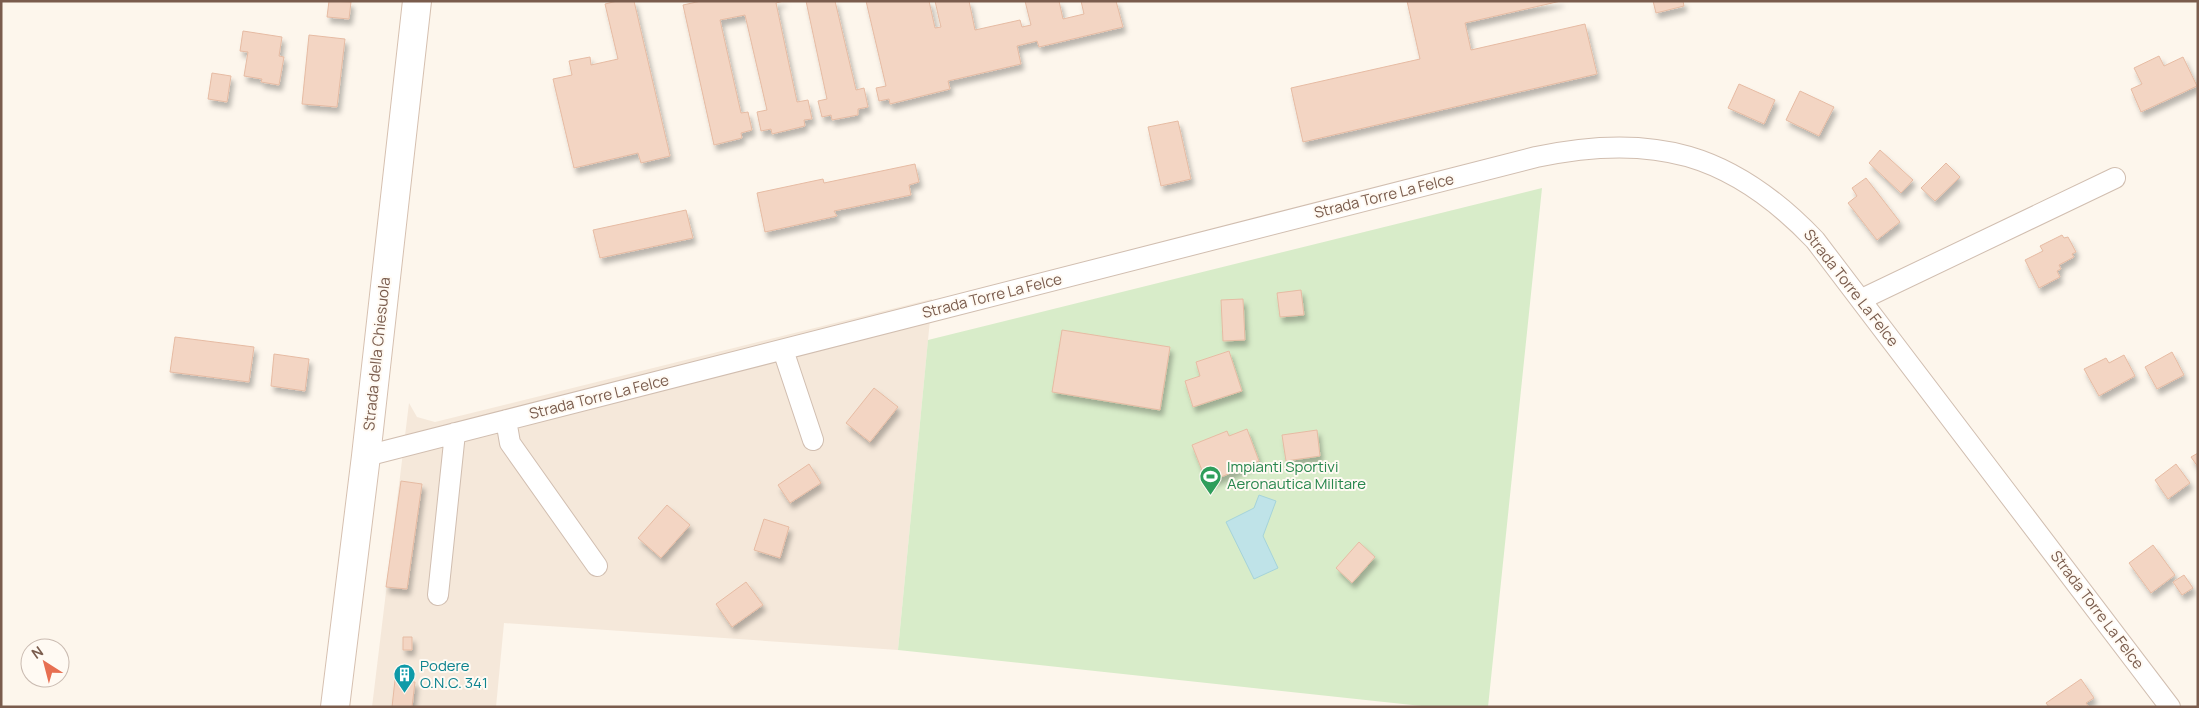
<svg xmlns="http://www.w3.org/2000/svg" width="2199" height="708" font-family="Manrope,sans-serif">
	<defs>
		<filter id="shadow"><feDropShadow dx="3" dy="5.5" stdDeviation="2.5" flood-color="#0004"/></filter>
	</defs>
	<rect width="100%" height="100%" fill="#fdf6ec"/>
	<!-- residential -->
	<path fill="#f5e8da" d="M932,299l-34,351 -394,-27 -8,84h-124l37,-304 8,14 18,5z"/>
	<!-- green -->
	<path fill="#d8ecc9" d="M1542,188l-54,519h-57l-533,-57 30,-310z"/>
	<!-- water -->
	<path fill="#bfe3e8" stroke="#a5d3da" d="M1259,495l17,6 -13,35 15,32 -24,11 -28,-57 28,-14z"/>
	<!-- building -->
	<path fill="#f3d5c3" stroke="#e6bba3" filter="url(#shadow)" d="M329,1l22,1 -2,17 -22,-2z
		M617,1h17l36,155 -29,7 -3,-10 -64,15 -21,-89 19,-4 -3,-14 21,-4 1,8 27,-6 -13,-55z
		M701,1h83l-8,2 21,99 11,-2 4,19 -8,1 1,6 -33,8 -1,-5 -10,2 -4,-19 10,-2 -22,-95 -25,5 21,93 7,-1 4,18 -11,3 1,5 -28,7 -31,-140z
		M806,1h29l21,89 8,-2 4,19 -10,2v6l-26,5 -1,-5 -9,2 -4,-16 9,-2z
		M866,1h63l6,27 6,-1 -6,-26h34l6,29 45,-10 2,7 9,-2 -6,-24h34l4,18 21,-5 -3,-13h35l7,26 -84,20 -2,-6 -20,5 4,18 -73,17 2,8 -60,15 -1,-5 -10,2 -3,-13 10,-2z
		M1407,1h154l-96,22 6,27 114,-26 12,50 -294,68 -12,-54 129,-29z
		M1653,1h30l1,5 -28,7z
		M243,31l39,6 -3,19 5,1 -5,28 -18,-3 1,-3 -18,-3 4,-24 -8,-1z
		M309,35l36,4 -8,68 -35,-3z
		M2159,56l5,10 19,-9 14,29 -56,26 -10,-23 11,-5 -8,-16z
		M212,73l19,3 -4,26 -19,-3z
		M1739,84l36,16 -11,24 -36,-16z
		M1800,91l34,16 -15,29 -33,-16z
		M1178,121l13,58 -30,7 -13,-59z
		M1880,150l33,30 -12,13 -32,-30z
		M1946,163l14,14 -25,24 -14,-13z
		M915,164l4,18 -10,3 2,10 -77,16 3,5 -72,16 -8,-39 66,-14 1,4z
		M1866,178l34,44 -23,18 -29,-37 9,-7 -5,-8z
		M686,210l7,28 -93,20 -7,-28z
		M2062,235l2,3 4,-1 8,15 -4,2 2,3 -15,8 2,4 -4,2 3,6 -21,11 -14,-28 18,-9 -3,-5z
		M1301,290l3,25 -24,2 -3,-24z
		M1243,299l2,41 -22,1 -2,-41z
		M1062,330l108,17 -10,63 -108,-18z
		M175,337l79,10 -5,35 -79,-10z
		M1229,351l13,40 -49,16 -8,-26 15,-5 -4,-14z
		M2172,352l12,23 -27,14 -12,-22z
		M274,354l35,5 -4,32 -34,-5z
		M2124,355l11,21 -36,20 -15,-27 22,-11 3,5z
		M874,388l24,19 -28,35 -24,-19z
		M1247,429l12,32 -52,22 -15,-38 35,-14 2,5z
		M1317,430l3,26 -34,5 -4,-26z
		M2198,453v14l-7,-10z
		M809,464l12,19 -31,20 -12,-18z
		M2176,464l14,19 -22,16 -13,-19z
		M401,481l21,3 -15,105 -21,-2z
		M667,505l23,20 -29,33 -23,-20z
		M764,519l25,8 -9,31 -26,-8z
		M1359,542l16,15 -23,26 -16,-15z
		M2153,545l22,30 -24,18 -22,-30z
		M2184,575l9,13 -11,7 -9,-13z
		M746,582l17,23 -31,22 -16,-23z
		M403,637h9v13h-9z
		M2081,679l13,19 -8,5 3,4h-40l-3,-4z
		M395,680l20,2 -3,25h-20z"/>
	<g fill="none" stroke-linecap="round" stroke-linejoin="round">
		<defs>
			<path id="street" d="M1862,299l253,-121
				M783,350l30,90
				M506,420l4,23 87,123
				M366,456l1170,-299c117,-25 196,-4 279,83l355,467
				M438,595l17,-162"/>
			<path id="secondary" d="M335,707l31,-251 51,-455"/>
		</defs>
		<!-- street casing -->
		<use href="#street" stroke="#d1beb0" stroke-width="22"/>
		<!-- secondary casing -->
		<use href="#secondary" stroke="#d6c0b0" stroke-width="30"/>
		<!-- street -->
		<use href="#street" stroke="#fff" stroke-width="20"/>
		<!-- secondary -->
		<use href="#secondary" stroke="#fff" stroke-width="28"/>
	</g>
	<!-- icons -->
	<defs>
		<symbol id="stadium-pin" viewBox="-11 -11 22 30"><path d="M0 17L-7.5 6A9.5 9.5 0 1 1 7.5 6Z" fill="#2e9e5b" stroke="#fffaf3"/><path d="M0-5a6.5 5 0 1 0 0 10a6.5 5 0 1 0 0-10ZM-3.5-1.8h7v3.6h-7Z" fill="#fff"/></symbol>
		<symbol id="building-pin" viewBox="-11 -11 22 30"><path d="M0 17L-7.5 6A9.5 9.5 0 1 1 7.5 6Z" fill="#0f9aa8" stroke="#fffaf3"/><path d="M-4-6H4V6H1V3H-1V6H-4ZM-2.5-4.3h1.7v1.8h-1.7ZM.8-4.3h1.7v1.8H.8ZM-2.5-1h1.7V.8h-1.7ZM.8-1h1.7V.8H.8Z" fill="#fff"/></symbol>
	</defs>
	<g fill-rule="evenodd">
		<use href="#stadium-pin" x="1198" y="464" width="25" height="34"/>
		<use href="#building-pin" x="392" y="662" width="25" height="34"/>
	</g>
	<g text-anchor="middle" stroke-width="4" stroke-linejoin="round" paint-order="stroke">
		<!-- street labels -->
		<g font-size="15" fill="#7a5c4d" stroke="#fffaf3">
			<text transform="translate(1384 196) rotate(-14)" y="5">Strada Torre La Felce</text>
			<text transform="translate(1851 288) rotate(52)" y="5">Strada Torre La Felce</text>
			<text transform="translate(992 296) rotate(-14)" y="5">Strada Torre La Felce</text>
			<text transform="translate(377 354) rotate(-84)" y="5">Strada della Chiesuola</text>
			<text transform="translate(599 397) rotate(-14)" y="5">Strada Torre La Felce</text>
			<text transform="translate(2097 610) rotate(53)" y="5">Strada Torre La Felce</text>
		</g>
		<!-- leisure labels -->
		<g font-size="15" fill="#27864d" stroke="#fffaf3" text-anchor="start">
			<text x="1227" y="472">Impianti Sportivi<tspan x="1227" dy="17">Aeronautica Militare</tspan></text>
		</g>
		<!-- culture labels -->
		<g font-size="15" fill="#0d838f" stroke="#fffaf3" text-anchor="start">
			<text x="420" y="671">Podere<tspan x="420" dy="17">O.N.C. 341</tspan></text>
		</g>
	</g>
	<!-- border -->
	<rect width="2199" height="708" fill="none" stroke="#7a5c4d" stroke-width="5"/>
	<!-- north arrow -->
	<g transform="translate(45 663) rotate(324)"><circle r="24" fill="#fffaf3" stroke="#cabbb1"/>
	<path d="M0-4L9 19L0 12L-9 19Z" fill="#e76f51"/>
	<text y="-8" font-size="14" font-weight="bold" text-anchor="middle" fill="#7a5c4d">N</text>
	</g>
</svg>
